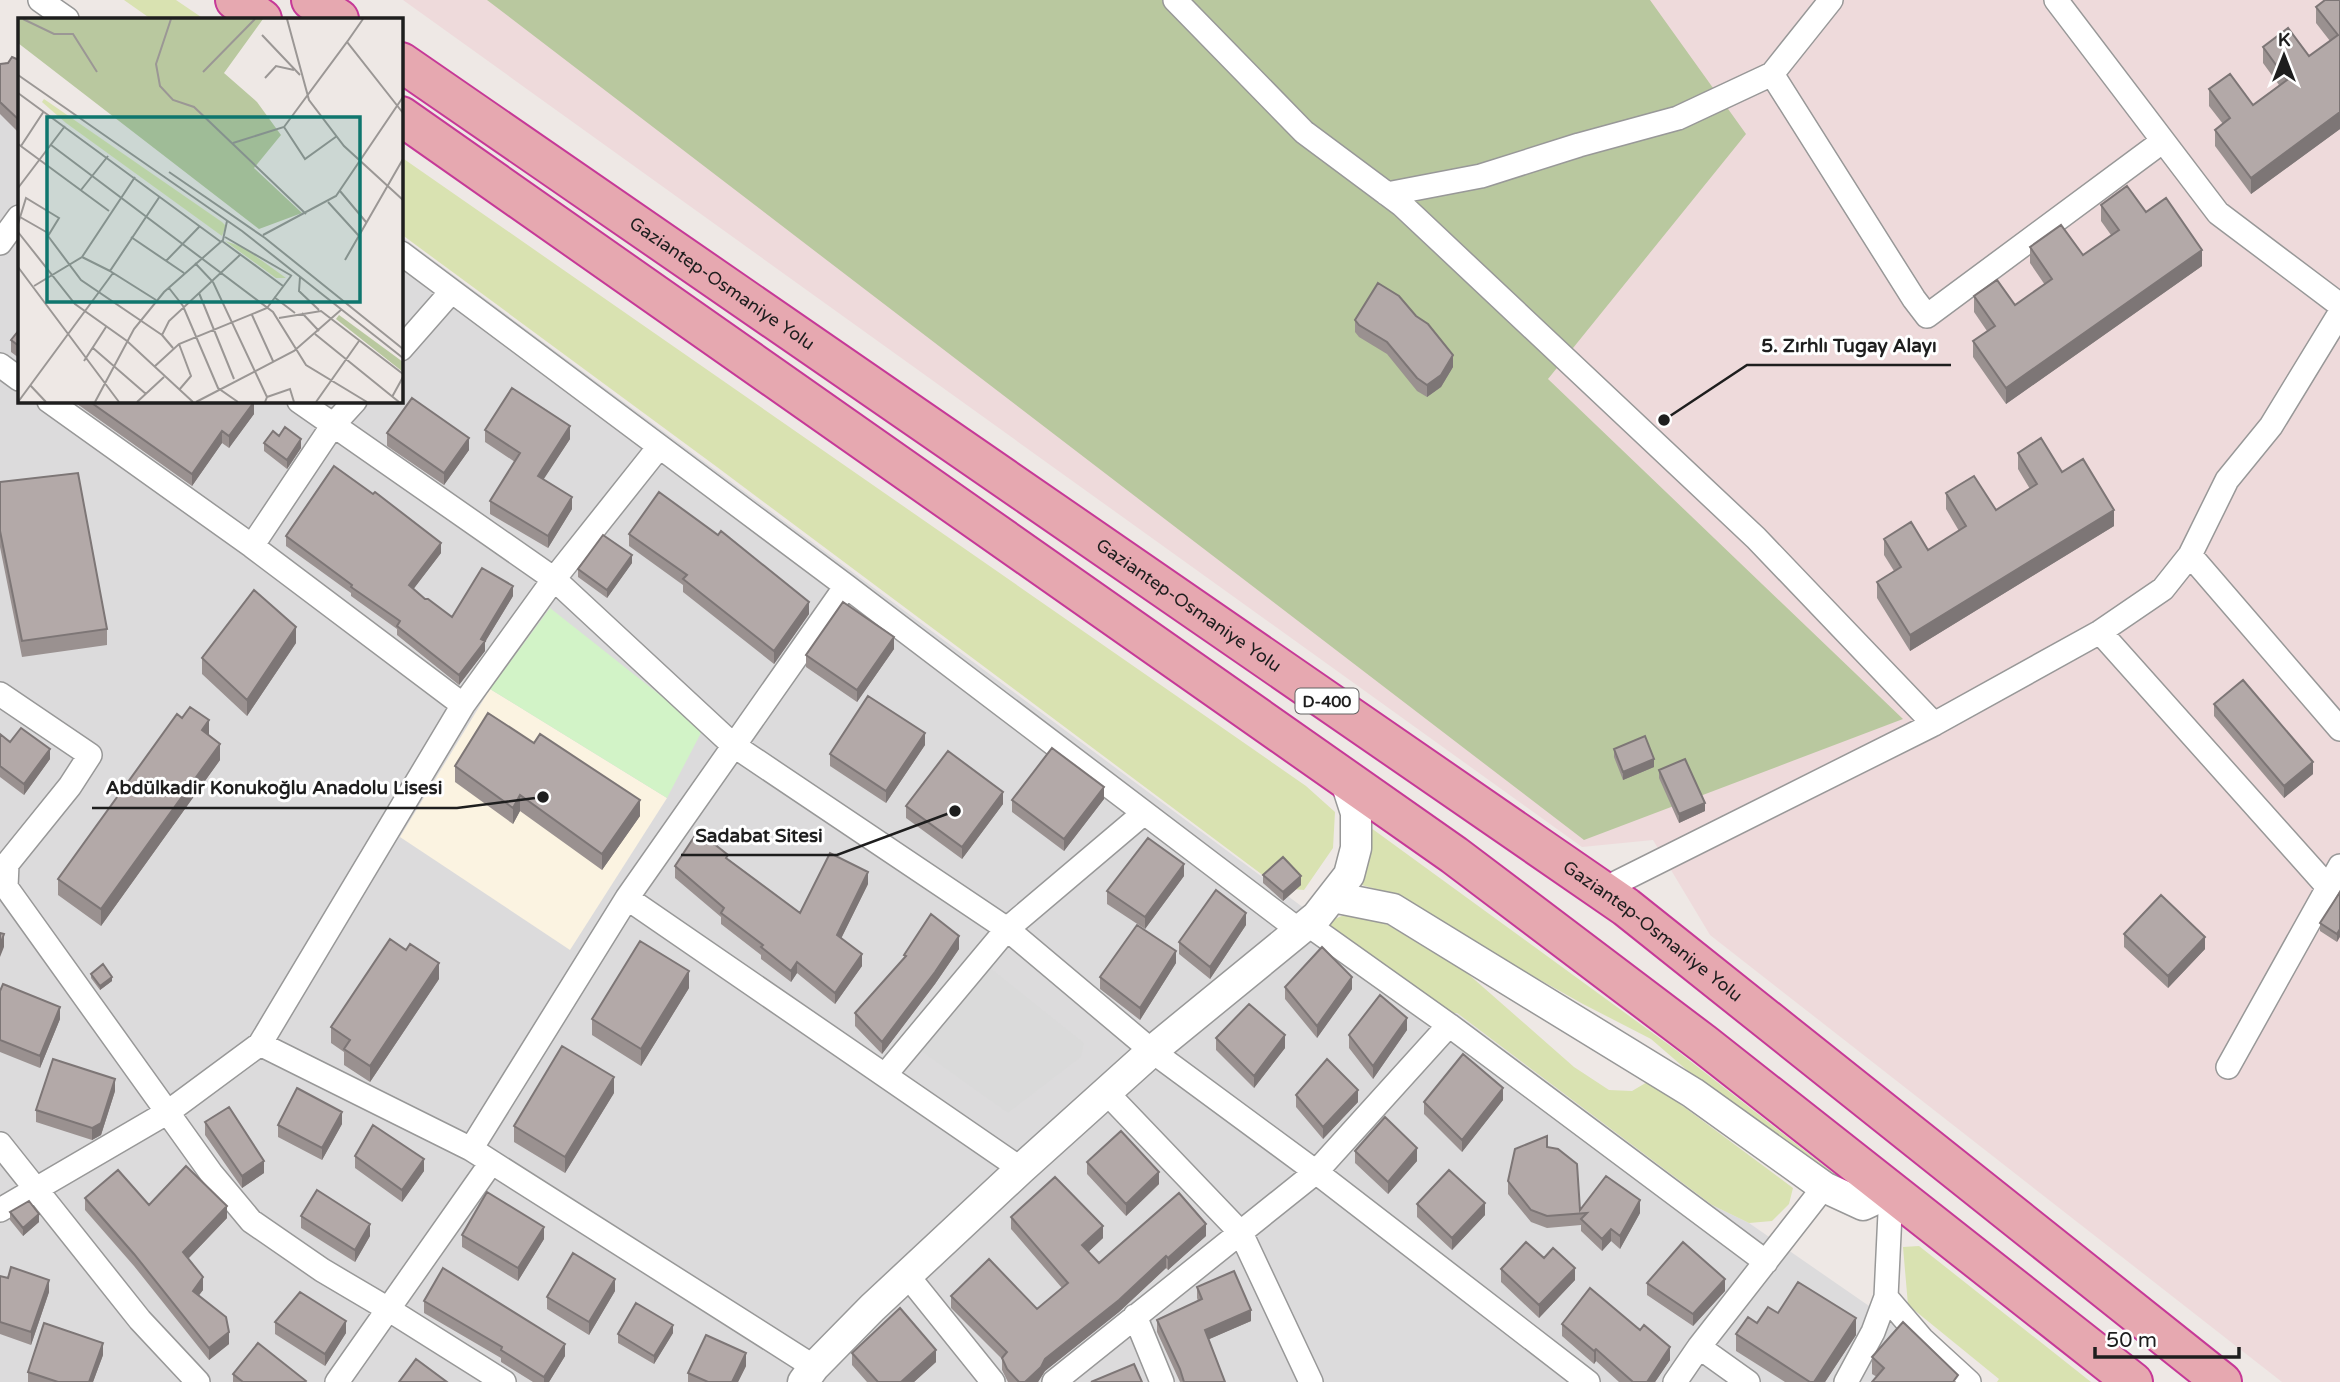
<svg xmlns="http://www.w3.org/2000/svg" width="2340" height="1382" font-family="'Varela Round',sans-serif">
	<rect width="100%" height="100%" fill="#eee8e5"/>
	<!-- residential -->
	<path fill="#dcdbdc" d="M19,73v328h382v-165l1044,777h11l256,192 37,18 230,159h-1979v-1305z"/>
	<!-- education -->
	<path fill="#fbf3e1" d="M490,689l177,109 -97,152 -170,-113z"/>
	<!-- military -->
	<path fill="#eedadb" d="M403,0h1937v1382h-58l-572,-447 -57,-95 -71,7z"/>
	<!-- grass -->
	<path fill="#d9e2b1" d="M124,0h52l28,19h-53z
		M401,157l905,629 29,26 -2,36 -29,42 -24,-2 -563,-421 -316,-233z
		M1367,825l309,225 160,125 -5,7 -143,-111 -37,-32 -68,-35 -93,-52 -94,-57 -41,-12z
		M1349,913l39,12 79,48 107,94 35,23 23,1 17,-10 144,107 -4,16 -17,17 -23,2 -37,-18 -255,-192h-12l-116,-85 3,-8z
		M1919,1246l172,136h-94l2,-3 -91,-74 -5,-58z"/>
	<!-- forest -->
	<path fill="#b9c89f" d="M487,0h1163l96,134 -198,245 355,340 -319,121z"/>
	<!-- park -->
	<path fill="#d2f3c7" d="M550,608l153,121 -36,69 -177,-109z"/>
	<!-- parking -->
	<path fill="#dadada" d="M989,967l95,76 -3,14 -73,56 -87,-62z"/>
	<g fill="none" stroke-linecap="round" stroke-linejoin="round">
		<defs>
			<path id="minor" d="M40,0l27,19
				M1175,0l129,132 98,73 354,333 178,186
				M2056,0l162,213 122,92
				M1772,74l142,225 13,17 236,-175
				M1387,194l94,-18 98,-31 99,-27 94,-44 59,-74
				M0,243l19,-26
				M401,253l445,333 454,345
				M401,349l50,-57
				M0,365l19,14
				M49,401l203,145 211,159
				M299,401l255,178 179,166 274,184 145,122 164,121 272,210
				M252,546l81,-121 22,-24
				M2190,555l150,174
				M2100,632l228,255
				M0,694l90,61 -20,31 -63,78 -1,23 205,286 40,48 71,49 66,39 116,73
				M1602,890l332,-166 166,-92 63,-43 27,-34 37,-75 44,-54 69,-113
				M627,898l394,271
				M1307,924l142,101 317,237
				M260,1044l211,105
				M2228,1067l112,-201
				M885,1075l122,-146 137,-116
				M1106,1092l135,141 70,149
				M0,1144l140,176 58,62
				M1891,1192l-5,105 36,42 47,43
				M0,1210l168,-98 92,-68 203,-339 91,-126 105,-132
				M907,1275l86,107
				M1135,1316l27,66
				M1699,1347l49,35
				M814,1367l-343,-218 156,-251 219,-312
				M337,1382l154,-219
				M1054,1382l262,-210 133,-147
				M1675,1382l24,-35 125,-160
				M1846,1382l27,-50 13,-35"/>
			<path id="tertiary" d="M1333,897l60,12 300,184 131,94 39,18 28,-13
				M803,1382l11,-15 58,-59 149,-139 131,-118 165,-135 32,-41 7,-27v-35l-11,-34"/>
			<g id="trunk">
				<path d="M235,0l27,19"/>
				<path d="M311,0l28,19"/>
				<path id="s1" d="M401,62l1225,845 596,475"/>
				<path d="M401,116l1053,739 250,189 429,338"/>
			</g>
		</defs>
		<!-- minor casing -->
		<use href="#minor" stroke="#989898" stroke-width="26"/>
		<!-- tertiary casing -->
		<use href="#tertiary" stroke="#989898" stroke-width="33"/>
		<!-- trunk casing -->
		<use href="#trunk" stroke="#c63997" stroke-width="42"/>
		<!-- minor -->
		<use href="#minor" stroke="#fff" stroke-width="23"/>
		<!-- tertiary -->
		<use href="#tertiary" stroke="#fff" stroke-width="30"/>
		<!-- trunk -->
		<use href="#trunk" stroke="#e6a8b0" stroke-width="38"/>
	</g>
	<!-- wall -->
	<path fill="#9a9190" d="M2340,0v129l-89,65 -36,-48v-16l8,-6 -14,-18v-17l44,16 26,-20 -16,-22v-16l46,9 21,-15 -14,-18v-16z
		M19,60v73l-19,-19v-50z
		M2101,205l45,7 56,54 -196,138 -33,-47v-16l14,-10 -13,-19v-16l41,9 30,-20 -15,-22v-16l53,8 28,-20 -10,-14z
		M1355,320l98,47 -12,20 -14,10 -10,-6 -30,-37 -28,-17 -4,-5z
		M19,330v28l-8,-6v-12z
		M73,401h179l2,13 -25,34 -7,-5 -30,43z
		M485,430l85,9 -27,40 29,30 -24,39 -58,-34v-13l25,-39 -30,-20z
		M387,433l82,17 -25,35 -57,-39z
		M264,443l37,5 -14,21 -23,-18z
		M2018,453l44,19 52,54 -204,125 -33,-53v-16l17,-11 -10,-16v-16l44,11 31,-19 -13,-22v-16l50,17 34,-21 -12,-20z
		M0,482l107,147v16l-85,12 -22,-110z
		M629,534l180,80 -35,50 -91,-72v-7l-54,-39z
		M286,536l155,17 -28,36 12,10 27,18 61,-21 -28,46v9l-26,34 -62,-50v-6l-46,-33v-3l-65,-47z
		M632,563l-25,35 -29,-21v-8z
		M296,643l-49,73 -45,-42v-16z
		M894,649l-37,53 -51,-35v-12z
		M2214,704l99,70 -29,24 -70,-82z
		M0,734l10,8 40,17 -26,36 -24,-18z
		M209,736l11,24 -119,166 -43,-31v-16z
		M925,745l-39,58 -56,-37v-12z
		M1614,749l40,18 -31,13 -9,-23z
		M455,766l185,50 -38,54 -82,-59 -7,13 -58,-42z
		M1659,770l46,41 -26,12 -20,-45z
		M1104,799l-40,52 -52,-39v-12z
		M1003,804l-41,55 -56,-41v-12z
		M728,859l72,54 68,-29 -27,54 21,28 -27,38 -38,-31 -6,9 -30,-23v-4l-40,-31v-7l-46,-39v-12z
		M1263,875l38,10 -18,16 -20,-18z
		M1184,876l-39,53 -38,-25v-13z
		M2340,892l-3,50 -17,-11v-8z
		M1246,925l-36,54 -31,-25v-12z
		M2124,934l81,15 -37,39 -44,-41z
		M959,949l-24,35 -53,70 -27,-28v-13l49,-55v-3z
		M1176,963l-36,57 -40,-31v-12z
		M91,974l21,7 -12,9 -9,-12z
		M439,979l-69,103 -26,-17v-13l-13,-9v-16z
		M1285,987l67,2 -35,49 -32,-39z
		M689,988l-48,78 -49,-31v-16z
		M0,991l60,28 -20,49 -40,-16z
		M1407,1030l-34,49 -24,-31v-13z
		M1216,1038l69,10 -31,40 -38,-38z
		M115,1091l-14,44 -9,5 -56,-18v-12z
		M614,1093l-49,80 -51,-31v-16z
		M1296,1095l62,7 -35,37 -27,-32z
		M1503,1100l-41,52 -38,-38v-12z
		M205,1122l59,51 -22,15 -37,-53z
		M342,1124l-20,36 -44,-23v-12z
		M1547,1147l33,63 60,3 -20,36 -9,-8 -9,10 -21,-20v-6l-34,3 -16,-6 -23,-28v-13z
		M1355,1151l62,10 -29,33 -33,-31z
		M355,1156l69,15 -22,31 -47,-34z
		M1087,1162l72,22 -33,32 -39,-42z
		M85,1198l64,7 78,13 -39,41 15,31 -4,5 30,49 -20,16 -75,-94 -49,-56z
		M1417,1204l68,11 -33,35 -35,-33z
		M10,1212l29,10 -16,14 -13,-16z
		M301,1216l69,20 -15,26 -54,-34z
		M1011,1217l92,21 -15,14 11,11 107,-27 -38,34 -2,-2 -47,44 -74,59 -7,11h-30l-6,-12v-11l-51,-51v-12l86,13 25,-21 -51,-59z
		M462,1235l82,4 -26,42 -56,-34z
		M1544,1258l31,22 -36,38 -38,-36v-13z
		M0,1276l49,16 -18,53 -31,-11z
		M1647,1283l78,8 -32,35 -46,-31z
		M1197,1287l54,34 -42,18 16,43h-45l-23,-50v-12l41,-19 -1,-3z
		M615,1291l-26,44 -42,-26v-12z
		M424,1301l141,55 -16,26h-16l-32,-20v-4l-77,-45z
		M1778,1313l78,22 -31,47h-40l-49,-31v-17z
		M275,1322l71,11 -21,33 -50,-32z
		M1562,1324l108,36 -15,22h-36l-23,-21 -2,3 -32,-28z
		M673,1333l-19,31 -36,-21v-9z
		M852,1353l84,9 -22,20h-47l-15,-17z
		M103,1355l-10,27h-65v-10z
		M1872,1357l86,25 -81,-5 -5,-3z
		M746,1366l-8,16h-50v-9z
		M233,1374l73,8h-73z"/>
	<!-- shaded-wall -->
	<path fill="#7d7676" d="M2340,112v17l-89,65v-16z
		M2202,250v16l-196,138v-16z
		M1453,355v12l-12,20 -14,10v-12z
		M254,402v12l-25,34v-12z
		M570,426v13l-32,49v-12z
		M222,431v12l-30,43v-12z
		M469,438v12l-25,35v-12z
		M301,439v9l-14,21v-9z
		M572,497v12l-24,39v-12z
		M2114,510v16l-204,125v-16z
		M441,543v10l-32,42v-10z
		M632,555v8l-25,35v-8z
		M513,586v10l-28,46v9l-26,34v-10z
		M809,602v12l-35,50v-13z
		M296,627v16l-49,73v-16z
		M894,637v12l-37,53v-12z
		M209,720v16l-7,-6z
		M925,733v12l-39,58v-12z
		M220,744v16l-119,166v-17z
		M50,749v10l-26,36v-11z
		M1654,759v8l-31,13v-8z
		M2313,762v12l-29,24v-12z
		M1104,787v12l-40,52v-12z
		M1003,792v12l-41,55v-12z
		M520,795v16l-7,13v-16z
		M640,800v16l-38,54v-16z
		M1705,803v8l-26,12v-9z
		M1184,864v12l-39,53v-12z
		M868,872v12l-31,63v-12z
		M1301,876v9l-18,16v-9z
		M1246,913v12l-36,54v-12z
		M2340,929v8l-3,5v-8z
		M4,934v13l-4,10v-12z
		M959,936v13l-24,35 -53,70v-12z
		M2205,937v12l-37,39v-12z
		M1176,951v12l-36,57v-12z
		M862,954v12l-27,38v-11z
		M797,962v11l-6,9v-11z
		M439,963v16l-69,103v-16z
		M689,971v17l-48,78v-17z
		M112,977v4l-12,9v-4z
		M1352,977v12l-35,49v-12z
		M60,1007v12l-20,49v-12z
		M1407,1018v12l-34,49v-13z
		M1285,1035v13l-31,40v-12z
		M614,1077v16l-49,80v-16z
		M115,1079v12l-14,44 -9,5v-12z
		M1503,1088v12l-41,52v-12z
		M1358,1090v12l-35,37v-12z
		M342,1112v12l-20,36v-12z
		M1417,1148v13l-29,33v-12z
		M424,1159v12l-22,31v-12z
		M264,1161v12l-22,15v-12z
		M1159,1172v12l-33,32v-12z
		M1640,1200v13l-20,36v-13z
		M1485,1203v12l-33,35v-12z
		M227,1206v12l-44,46v-12z
		M39,1214v8l-16,14v-8z
		M370,1224v12l-15,26v-12z
		M1206,1224v12l-38,34v-12z
		M1103,1226v12l-21,20v-13z
		M544,1227v12l-26,42v-13z
		M1611,1229v12l-9,10v-12z
		M1166,1256v12l-47,44 -74,59 -7,11h-13l20,-23z
		M1575,1268v12l-36,38v-13z
		M203,1277v13l-10,13v-12z
		M615,1279v12l-26,44v-13z
		M1725,1279v12l-32,35v-12z
		M49,1280v12l-18,53v-13z
		M1251,1310v11l-46,20v-11z
		M1856,1318v17l-31,47h-11z
		M346,1321v12l-21,33v-12z
		M673,1325v8l-19,31v-8z
		M229,1332v12l-20,16v-12z
		M103,1343v12l-10,27h-4z
		M565,1344v12l-16,26h-5v-5z
		M1670,1347v13l-15,22h-8z
		M1596,1349v12l-2,3v-13z
		M936,1350v12l-22,20h-13z
		M746,1353v13l-8,16h-6z"/>
	<!-- building -->
	<path fill="#b3a9a8" stroke="#7d7676" stroke-width="2" d="M2325,0h15v112l-89,66 -36,-48 15,-12 -21,-29 21,-15 23,31 34,-25 -24,-33 25,-19 21,28 29,-21 -22,-28z
		M12,57l7,3v60l-19,-18v-38l8,-1z
		M2127,186l19,26 20,-14 36,52 -196,138 -33,-47 22,-15 -21,-30 23,-16 18,25 37,-26 -22,-32 31,-22 22,30 36,-25 -18,-25z
		M1378,283l21,13 17,20 12,8 25,31 -12,20 -14,10 -10,-7 -30,-36 -28,-17 -4,-5z
		M19,330v16l-8,-6z
		M512,388l58,38 -32,50 34,21 -24,39 -58,-35 30,-48 -35,-23z
		M412,398l57,40 -25,35 -57,-40z
		M89,401h163l2,1 -25,34 -7,-5 -30,43z
		M285,427l16,12 -14,21 -23,-17 9,-12 6,5z
		M2041,438l21,34 21,-13 31,51 -204,125 -33,-53 24,-15 -17,-28 27,-17 17,28 38,-24 -20,-33 28,-17 22,34 41,-26 -19,-31z
		M334,466l39,28 2,-2 66,51 -32,42 16,14h3l24,18 30,-49 31,18 -32,53 4,2 -26,34 -62,-49 3,-5 -49,-34 1,-2 -66,-49z
		M78,473l29,156 -85,12 -22,-110v-49z
		M659,492l59,43 3,-4 88,71 -35,49 -91,-72 4,-4 -58,-41z
		M603,535l29,20 -25,35 -29,-21z
		M254,590l42,37 -49,73 -45,-42z
		M843,602l51,35 -37,53 -51,-35z
		M2243,680l70,82 -29,24 -70,-82z
		M868,696l57,37 -39,58 -56,-37z
		M190,707l19,13 -7,10 18,14 -119,165 -43,-30 119,-165 5,4z
		M488,713l46,30 6,-9 100,66 -38,54 -82,-59 -7,13 -58,-42z
		M21,728l29,21 -26,35 -24,-18v-32l10,8z
		M1645,736l9,23 -31,13 -9,-23z
		M1052,748l52,39 -40,52 -52,-39z
		M948,751l55,41 -41,55 -56,-41z
		M1685,759l20,44 -26,11 -20,-44z
		M698,831l30,24 -2,3 74,55 30,-60 38,19 -31,63 25,19 -27,39 -38,-31 -6,9 -30,-24 2,-2 -42,-32 3,-5 -49,-42z
		M1148,838l36,26 -39,53 -38,-26z
		M1283,857l18,19 -18,16 -20,-17z
		M1216,890l30,23 -36,54 -31,-25z
		M2340,892v37l-3,5 -17,-11z
		M2161,895l44,42 -37,39 -44,-42z
		M931,914l28,22 -24,36 -53,70 -27,-29 51,-57 -2,-1z
		M1137,925l39,26 -36,57 -40,-31z
		M0,933l4,1 -4,11z
		M390,939l16,11 4,-6 29,19 -69,103 -26,-17 6,-9 -19,-13z
		M640,941l49,30 -48,78 -49,-30z
		M1322,947l30,30 -35,49 -32,-39z
		M103,964l9,13 -12,9 -9,-12z
		M3,984l57,23 -20,49 -40,-16v-49z
		M1380,995l27,23 -34,48 -24,-31z
		M1249,1004l36,31 -31,41 -38,-38z
		M562,1046l52,31 -49,80 -51,-31z
		M1463,1054l40,34 -41,52 -38,-38z
		M53,1059l62,20 -14,44 -9,5 -56,-18z
		M1327,1059l31,31 -35,37 -27,-32z
		M297,1088l45,24 -20,36 -44,-23z
		M229,1107l35,54 -22,15 -37,-54z
		M1385,1117l32,31 -29,34 -33,-31z
		M373,1125l51,34 -22,31 -47,-34z
		M1121,1131l38,41 -33,32 -39,-42z
		M1547,1136v11l11,2 19,15 3,46 26,-34 34,24 -20,36 -9,-7 -9,10 -21,-20 6,-6 -40,3 -16,-6 -23,-29 7,-32z
		M186,1166l41,40 -44,46 20,25 -10,14 33,26 3,15 -20,16 -75,-94 -49,-56 33,-28 31,35z
		M1449,1170l36,33 -33,35 -35,-34z
		M1055,1177l48,49 -21,19 17,18 80,-70 27,31 -38,34 -2,-2 -47,44 -74,59 -4,8 -16,15h-6l-12,-13 -5,-11 5,-6 -56,-56 38,-37 48,50 31,-26 -57,-66z
		M317,1190l53,34 -15,26 -54,-34z
		M487,1192l57,35 -26,41 -56,-33z
		M29,1201l10,13 -16,14 -13,-16z
		M1526,1242l18,16 9,-10 22,20 -36,37 -38,-36z
		M1683,1242l42,37 -32,35 -46,-31z
		M573,1253l42,26 -26,43 -42,-25z
		M11,1267l38,13 -18,52 -31,-10v-46l8,2z
		M443,1268l122,76 -21,33 -43,-27 1,-3 -78,-46z
		M1234,1271l17,39 -46,20 20,52h-41l-4,-13 -23,-49 45,-21 -5,-12z
		M1798,1282l58,36 -42,64h-4l-74,-48 12,-17 9,6 11,-16 10,6z
		M1590,1288l50,42 4,-5 26,22 -23,35h-14l-37,-33 -2,2 -32,-27z
		M300,1292l46,29 -21,33 -50,-32z
		M636,1303l37,22 -19,31 -36,-22z
		M900,1308l36,42 -35,32h-23l-26,-29z
		M1903,1322l55,53 -5,7h-81l12,-14 -12,-11z
		M44,1323l59,20 -14,39h-31l-30,-10z
		M706,1335l40,18 -14,29h-24l-20,-9z
		M258,1343l48,38 -1,1h-62l-10,-8z
		M416,1359l31,23h-48z
		M1134,1364l8,18h-51z"/>
	<g text-anchor="middle" stroke-width="6" stroke-linejoin="round" paint-order="stroke">
		<!-- shield labels -->
		<rect fill="#fff" stroke="#626262" stroke-width="2" x="1295.5" y="688.5" width="63" height="25" rx="5"/>
		<g font-size="16" font-weight="bold" fill="#1e1e1e">
			<text x="1327" y="707">D-400</text>
		</g>
		<!-- street labels -->
		<g font-size="18" fill="#1e1e1e" stroke="#fff">
			<text dy="6" stroke="none"><textPath href="#s1" startOffset="390">Gaziantep-Osmaniye Yolu</textPath></text>
			<text dy="6" stroke="none"><textPath href="#s1" startOffset="957">Gaziantep-Osmaniye Yolu</textPath></text>
			<text dy="6" stroke="none"><textPath href="#s1" startOffset="1524">Gaziantep-Osmaniye Yolu</textPath></text>
		</g>
	</g>
	<!-- overview -->
	<g transform="translate(18 18)">
		<rect width="385" height="385" fill="#eee8e5"/>
		<path d="M26,81l178,123 4,4 -4,10 -156,-113 -24,-21zM207,223l18,6 43,31h-10z" fill="#d9e2b1"/>
		<path d="M0,1h245l-39,54 33,29 24,33 -27,33 48,45 -43,16 -241,-186zM321,297l64,47v10l-67,-53z" fill="#b9c89f"/>
		<path fill="none" stroke="#9b9795" stroke-width="2" d="M5,1l31,15h19l24,38M153,1l-15,45 4,22 13,14 21,7 112,107M269,1l22,81 35,46 59,54M244,17l38,40M329,24l16,-23M185,54l52,-53M0,57l224,156 161,127M247,60l11,-12 18,4M0,75l203,149M266,109l21,32 32,-23M215,125l51,-16 63,-85 56,71M0,126l91,67M33,127l222,167 33,53 61,37M3,128l23,-35M151,154l96,66 138,111M0,170l47,-62M63,172l27,-34M322,173l26,31M310,184l31,34M2,199l28,16M0,206l8,-26 33,20 -11,18 33,44 81,55M0,214l57,72 52,37 66,61M245,217l73,-39 67,-99M113,219l53,36M207,219l67,39M204,223l61,45M64,239l28,14M327,242l58,-101M148,243l34,-35M177,245l18,19 54,115 -2,5M0,249l101,135M282,259l-1,14 20,19M16,268l48,-29 53,-80M151,270l14,18 35,82 20,14M181,275l35,86M256,279l21,16M138,282l-46,-29 50,-75M284,295l17,18M234,297l21,46M261,300l42,-7 82,63M297,316l84,68M161,326l12,32 -12,14M75,330l53,46M155,330l-11,-13 7,-14 72,-67M66,343l22,-34M136,349l25,-23 88,-36 24,-32M12,367l16,17M249,379l23,-8 4,13M374,379l11,-20M0,384l95,-129M77,384l39,-73 30,-37 59,-52 4,-19M119,384l27,-25M178,384l98,-51 48,-42M298,384l43,-61"/>
		<path fill="#0f766e" fill-opacity="0.15" stroke="#0f766e" stroke-width="3.5" d="M29,99h313v185h-313z"/>
		<rect width="385" height="385" fill="none" stroke="#1e1e1e" stroke-width="3.5"/>
	</g>
	<!-- callouts -->
	<path fill="none" stroke="#1e1e1e" stroke-width="2.5" d="M1664 420L1747 365H1951M543 797L457 808H92M955 811L837 855H681"/>
	<g fill="#1e1e1e" stroke="#fff" stroke-width="2.5">
		<circle cx="1664" cy="420" r="7"/>
		<circle cx="543" cy="797" r="7"/>
		<circle cx="955" cy="811" r="7"/>
	</g>
	<g font-size="19" text-anchor="middle" font-weight="bold" fill="#1e1e1e" stroke="#fff" stroke-width="6" stroke-linejoin="round" paint-order="stroke">
		<text x="1849" y="352">5. Zırhlı Tugay Alayı</text>
		<text x="274" y="794">Abdülkadir Konukoğlu Anadolu Lisesi</text>
		<text x="759" y="842">Sadabat Sitesi</text>
	</g>
	<!-- north arrow -->
	<g transform="translate(2284 56)" stroke="#ffffff" stroke-width="5" paint-order="stroke">
	<path d="M0-5L12 26L0 18L-12 26Z" fill="#1e1e1e"/>
	<text y="-10" font-size="19" font-weight="bold" text-anchor="middle" fill="#1e1e1e">K</text>
	</g>
	<!-- scale -->
	<path d="M2095 1347v10h144v-10" fill="none" stroke="#1e1e1e" stroke-width="3.5"/>
	<text x="2106" y="1347" font-size="21" fill="#1e1e1e" stroke="#ffffff" stroke-width="5" paint-order="stroke">50 m</text>
</svg>
